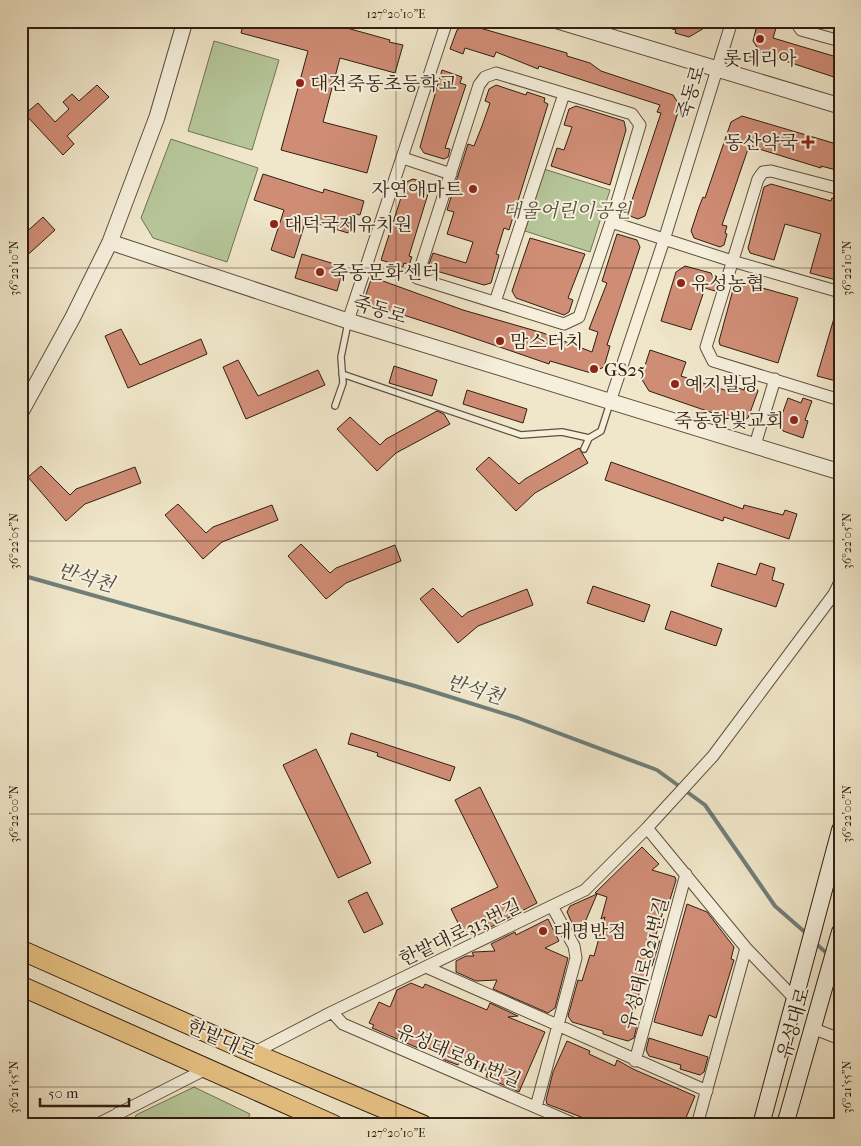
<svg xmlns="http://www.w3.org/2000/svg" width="861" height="1146" font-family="'IM FELL French Canon','Noto Serif KR',serif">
	<rect width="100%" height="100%" fill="#f0e6c9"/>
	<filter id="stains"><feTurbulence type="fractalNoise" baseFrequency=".004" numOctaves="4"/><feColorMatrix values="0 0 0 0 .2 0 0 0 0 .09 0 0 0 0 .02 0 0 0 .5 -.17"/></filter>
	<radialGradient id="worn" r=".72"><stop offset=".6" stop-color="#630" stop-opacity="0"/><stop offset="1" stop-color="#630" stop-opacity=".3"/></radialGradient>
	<!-- green -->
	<path fill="#b6c699" stroke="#727255" d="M214,41l65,19 -27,90 -64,-19z
		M171,139l87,29 -31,94 -74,-24 -12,-20z
		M544,169l66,21 -20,62 -65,-21z
		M194,1087l56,27 -5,11h-112l3,-10z"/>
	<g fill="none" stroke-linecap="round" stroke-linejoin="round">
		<!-- stream -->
		<path stroke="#707e78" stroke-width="4" d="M21,575l394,111 103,32 139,52 48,35 70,101 32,28
			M815,943l14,12"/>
	</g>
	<!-- building -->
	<path fill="#d08d76" stroke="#2f1e11" d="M244,21h85v2l61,17 -1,2 14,3 -8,28 -55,-15 -17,64 54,14 -10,37 -86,-23 27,-99 -67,-18z
		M656,21h60l-27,16 -14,-4 1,-3 -20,-6z
		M758,21h20l-5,17 67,20v21l-79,-26 -8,-12z
		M466,24l101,29v3l23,7 11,8 72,24 7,11 -35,110 -7,3 -11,-4 34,-102 -4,-1 3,-7 -121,-39 -1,3 -42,-17 -2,5 -29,-9 -2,6 -13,-5 7,-19z
		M442,70l20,7 -2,6 6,2 -21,63 5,1 -2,8 -4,2 -20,-6 -4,-6z
		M97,85l12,12 -42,39 7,8 -11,11 -38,-41 13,-11 17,19 14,-13 -6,-7 9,-8 7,7z
		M496,85l30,10 1,-3 18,6 -1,4 4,2 -39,126 -5,-2 -8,26 3,1 -8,28 -7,2 -51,-15 -4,-6 4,-11 33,10 7,-21 -26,-8 7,-22 -7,-2 21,-66 6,2 8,-20 8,-23 -5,-2 4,-12z
		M576,106l48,15 2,9 -16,55 -59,-19 6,-18 7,2 8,-23 -8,-2 5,-16z
		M742,116l98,29v26l-19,-5v2l-72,-22 -27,79 5,1 -2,7 2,1 -3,11 -4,2 -26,-9 -3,-7 8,-24 4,-10 2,1 26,-76z
		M263,174l60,19 1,-4 40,12 -4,14 -6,-1 -6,19 -42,-13 -12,38 -23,-8 13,-40 -30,-10z
		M413,179l18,5 -22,72 3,1 -3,8 -5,-2 -1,4 -22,-7 25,-78z
		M771,184l60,17 1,-3 8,3v80l-30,-8 11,-39 -36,-10 -11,36 -24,-7 -2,-5 16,-61z
		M43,217l12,13 -34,31v-24z
		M617,234l20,6 3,7 -33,98 3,1 -6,21 -13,6 -41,-12 -1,3 -96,-33 -68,-22v2l-15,-5 -5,-9 7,-20 91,33 80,23 49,19 6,-20 -9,-3 18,-46 -5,-2z
		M530,238l55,16 -17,44 5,2 -4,12 -5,3 -48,-17 -4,-7z
		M302,254l42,13 -7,24 -42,-13z
		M685,266l26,7 6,12 -2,6 -10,-3 -14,42 -30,-9 15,-49z
		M741,282l57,16 -20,65 -58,-18 -1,-4 15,-55z
		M837,308l3,1v73l-23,-6z
		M121,329l19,36 61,-26 6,15 -79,34 -23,-52z
		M650,350l36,12 -5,14 53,17 2,-6 8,3 2,-7 9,3 3,5 -10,27 -9,4 -90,-31 -8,-13z
		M238,360l20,36 60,-26 7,15 -79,34 -23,-52z
		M394,366l43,14 -5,16 -43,-13z
		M467,390l60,19 -4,14 -60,-19z
		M788,398l13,5 2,-5 9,3 -7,19 3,1 -5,17 -20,-7 -4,-8z
		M437,411l7,3 6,10 -54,29 -19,18 -40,-42 13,-12 30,28 6,-6z
		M579,448l9,15 -53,30 -19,18 -40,-42 13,-12 30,27 6,-5z
		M611,462l132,47 1,-4 39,10 2,-5 12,4 -8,25 -65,-22 -1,4 -118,-41z
		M41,466l29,29 6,-6 59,-22 6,16 -56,21 -19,17 -38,-44z
		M178,504l28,29 7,-6 59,-22 6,15 -56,22 -19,17 -38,-44z
		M301,544l29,29 6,-5 59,-23 6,16 -55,22 -20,16 -38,-43z
		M718,563l38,12 4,-12 15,5 -3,12 12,4 -8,23 -65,-21z
		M593,586l57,19 -6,17 -57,-19z
		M433,588l29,29 6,-5 59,-23 6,16 -55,21 -20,17 -38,-44z
		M671,611l51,18 -6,17 -51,-17z
		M351,733l104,34 -5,14 -73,-25 1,-3 -30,-9z
		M316,749l55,114 -33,15 -55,-113z
		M480,787l57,116 -52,27 -1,-2 -19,9 -14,-28 47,-22 -43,-87z
		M642,847l17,17 -7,6 23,7 1,3 -8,26 -3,-1 -10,33 5,2 -8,26h-3l-8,21 -10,36 6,2 -3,13 -6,3 -25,-7v-3l-31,-9 -4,-6 10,-36 4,1 8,-26 4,1 11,-39 -4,2 6,-22 -12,-4z
		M367,892l16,32 -19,9 -16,-32z
		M597,894l-14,33 -8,3 -8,-18 3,-6z
		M687,904l20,8 27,35 -3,12 3,1 -18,58 -7,-3 -7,21 -48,-14z
		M548,919l11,22 -14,7 23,10 -13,50 -7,5 -55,-24 4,-9 -21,1 -20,-9v-11l10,-5h8l-2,-3 2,-1 21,-1 -4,-7 24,-12 1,3z
		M411,983l12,5 2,-4 62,26 3,-7 28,13 -10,1 37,15 -26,60 -33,-15 2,-6 -27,-12 -3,6 -16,-6 2,-4 -24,-10 -2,3 -46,-20 2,-3 -5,-2 10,-21 11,5 7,-17z
		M649,1038l59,19 -4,15 -4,3 -20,-6 1,-4 -32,-9 -3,-6z
		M567,1041l23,10 -1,3 26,12 2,-6 16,9 62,27 -12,29h-81l-55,-21 -1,-4 7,-28z"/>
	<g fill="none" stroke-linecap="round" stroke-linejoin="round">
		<defs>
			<path id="service" d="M342,374l179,61 41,-3 27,6 12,-7 9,-28
				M335,406l8,-23 -2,-26 7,-34
				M584,449l5,-11
				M21,1109l7,16"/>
			<path id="minor" d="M795,21l6,9 39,11
				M496,73l136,41 8,11 -29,97 -32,95 -15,7 -147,-46 62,-193 6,-8z
				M403,158l48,16
				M840,189l-69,-18 -8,1 -5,7 -52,168 7,14 127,39
				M611,222l121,39 108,31
				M495,302l69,-208
				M348,321l99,-300
				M610,402l54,-162 68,-219
				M755,445l20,-66
				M647,828l99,120 48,50
				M426,967l281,124
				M332,1012l11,12 234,101
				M812,1028l28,11
				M253,1053l79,-41 253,-122 62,-62 66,-72 121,-162 6,-12
				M635,1061l51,-187
				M536,1107l40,-149 -2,-12 -21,-38
				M118,1113l6,12
				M96,1125l110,-56
				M697,1125l49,-177"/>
			<path id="tertiary" d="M558,21l282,85
				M110,242l238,79 492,151
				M21,412l52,-95 37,-75 47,-125 28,-96"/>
			<path id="secondary" d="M761,1125l79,-295
				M785,1125l55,-193"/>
			<path id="primary" d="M21,950l232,103 170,72
				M21,986l313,139"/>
		</defs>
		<!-- service casing -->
		<use href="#service" stroke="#5f503f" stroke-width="8"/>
		<!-- minor casing -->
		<use href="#minor" stroke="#5f503f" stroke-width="13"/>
		<!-- tertiary casing -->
		<use href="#tertiary" stroke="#5f503f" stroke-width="17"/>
		<!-- secondary casing -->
		<use href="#secondary" stroke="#2f1e11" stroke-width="18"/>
		<!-- primary casing -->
		<use href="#primary" stroke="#2f1e11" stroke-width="21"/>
		<!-- service -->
		<use href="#service" stroke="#f5efdc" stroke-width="5.5"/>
		<!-- minor -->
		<use href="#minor" stroke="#f5efdc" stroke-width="11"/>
		<!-- tertiary -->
		<use href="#tertiary" stroke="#f5efdc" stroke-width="15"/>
		<!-- secondary -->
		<use href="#secondary" stroke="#f5efdc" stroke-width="16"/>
		<!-- primary -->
		<use href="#primary" stroke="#e8c384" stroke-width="19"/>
	</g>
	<!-- ticks -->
	<path fill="none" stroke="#2f1e11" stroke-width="1" stroke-opacity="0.45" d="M396,21v1104M837,21v1104M21,268h819M21,541h819M21,814h819M21,1087h819"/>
	<!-- markers -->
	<g fill="#8f2418" stroke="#f5efdc" stroke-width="2">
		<circle cx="760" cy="39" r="5"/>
		<circle cx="300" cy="83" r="5"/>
		<path d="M805.5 134.5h5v5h5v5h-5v5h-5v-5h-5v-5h5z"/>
		<circle cx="473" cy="189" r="5"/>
		<circle cx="274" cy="224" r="5"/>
		<circle cx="320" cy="272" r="5"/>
		<circle cx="681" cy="283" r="5"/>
		<circle cx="500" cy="341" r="5"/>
		<circle cx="594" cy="369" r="5"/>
		<circle cx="675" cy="384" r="5"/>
		<circle cx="794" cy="420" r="5"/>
		<circle cx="543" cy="931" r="5"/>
	</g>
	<g text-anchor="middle" stroke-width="4" stroke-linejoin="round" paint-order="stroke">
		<!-- poi labels -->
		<g font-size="19" fill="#2f1e11" stroke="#f5efdc" text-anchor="start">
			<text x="760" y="65" text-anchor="middle">롯데리아</text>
			<text x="310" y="90">대전죽동초등학교</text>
			<text x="798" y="149" text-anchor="end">동산약국</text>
			<text x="463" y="196" text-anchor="end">자연애마트</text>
			<text x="284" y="231">대덕국제유치원</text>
			<text x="330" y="279">죽동문화센터</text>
			<text x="691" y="290">유성농협</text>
			<text x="510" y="348">맘스터치</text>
			<text x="604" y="376">GS25</text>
			<text x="685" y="391">예지빌딩</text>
			<text x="784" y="427" text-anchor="end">죽동한빛교회</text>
			<text x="553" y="938">대명반점</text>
		</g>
		<!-- street labels -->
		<g font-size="19" fill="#2f1e11" stroke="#f5efdc">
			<text transform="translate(690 92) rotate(-73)" y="7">죽동로</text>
			<text transform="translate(380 309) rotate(17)" y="7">죽동로</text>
			<text transform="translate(460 932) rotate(-25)" y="7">한밭대로313번길</text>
			<text transform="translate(644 963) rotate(-75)" y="7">유성대로821번길</text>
			<text transform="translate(793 1023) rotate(-74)" y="7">유성대로</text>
			<text transform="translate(222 1039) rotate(24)" y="7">한밭대로</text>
			<text transform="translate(459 1055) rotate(23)" y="7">유성대로811번길</text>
		</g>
		<!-- park labels -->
		<g font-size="19" font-style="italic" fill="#58503a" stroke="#f5efdc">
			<text x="567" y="217">대울어린이공원</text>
		</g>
		<!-- water labels -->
		<g font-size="20" font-style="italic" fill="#4f4e44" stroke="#f5efdc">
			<text transform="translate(86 577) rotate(16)" y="7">반석천</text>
			<text transform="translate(475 689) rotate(17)" y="7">반석천</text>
		</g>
	</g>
	<!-- margin -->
	<rect width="861" height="1146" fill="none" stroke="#f0e6c9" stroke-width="55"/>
	<!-- scale -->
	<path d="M40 1098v8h89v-8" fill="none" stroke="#2f1e11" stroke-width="2.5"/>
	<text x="48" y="1098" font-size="15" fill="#2f1e11" stroke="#f5efdc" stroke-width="4" paint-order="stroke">50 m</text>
	<rect x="28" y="28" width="806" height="1090" fill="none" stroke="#2f1e11" stroke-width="2"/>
	<g font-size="12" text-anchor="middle" fill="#2f1e11">
		<text x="396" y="18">127°20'10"E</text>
		<text transform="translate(14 268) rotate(-90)" y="4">36°22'10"N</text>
		<text transform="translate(847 268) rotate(-90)" y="4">36°22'10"N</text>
		<text transform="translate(14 541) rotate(-90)" y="4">36°22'05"N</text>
		<text transform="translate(847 541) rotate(-90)" y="4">36°22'05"N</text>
		<text transform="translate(14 814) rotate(-90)" y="4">36°22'00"N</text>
		<text transform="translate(847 814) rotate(-90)" y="4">36°22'00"N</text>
		<text transform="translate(14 1087) rotate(-90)" y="4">36°21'55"N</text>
		<text transform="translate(847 1087) rotate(-90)" y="4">36°21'55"N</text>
		<text x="396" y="1137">127°20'10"E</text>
	</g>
	<rect width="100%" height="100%" filter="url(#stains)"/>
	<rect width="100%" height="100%" fill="url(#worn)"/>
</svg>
